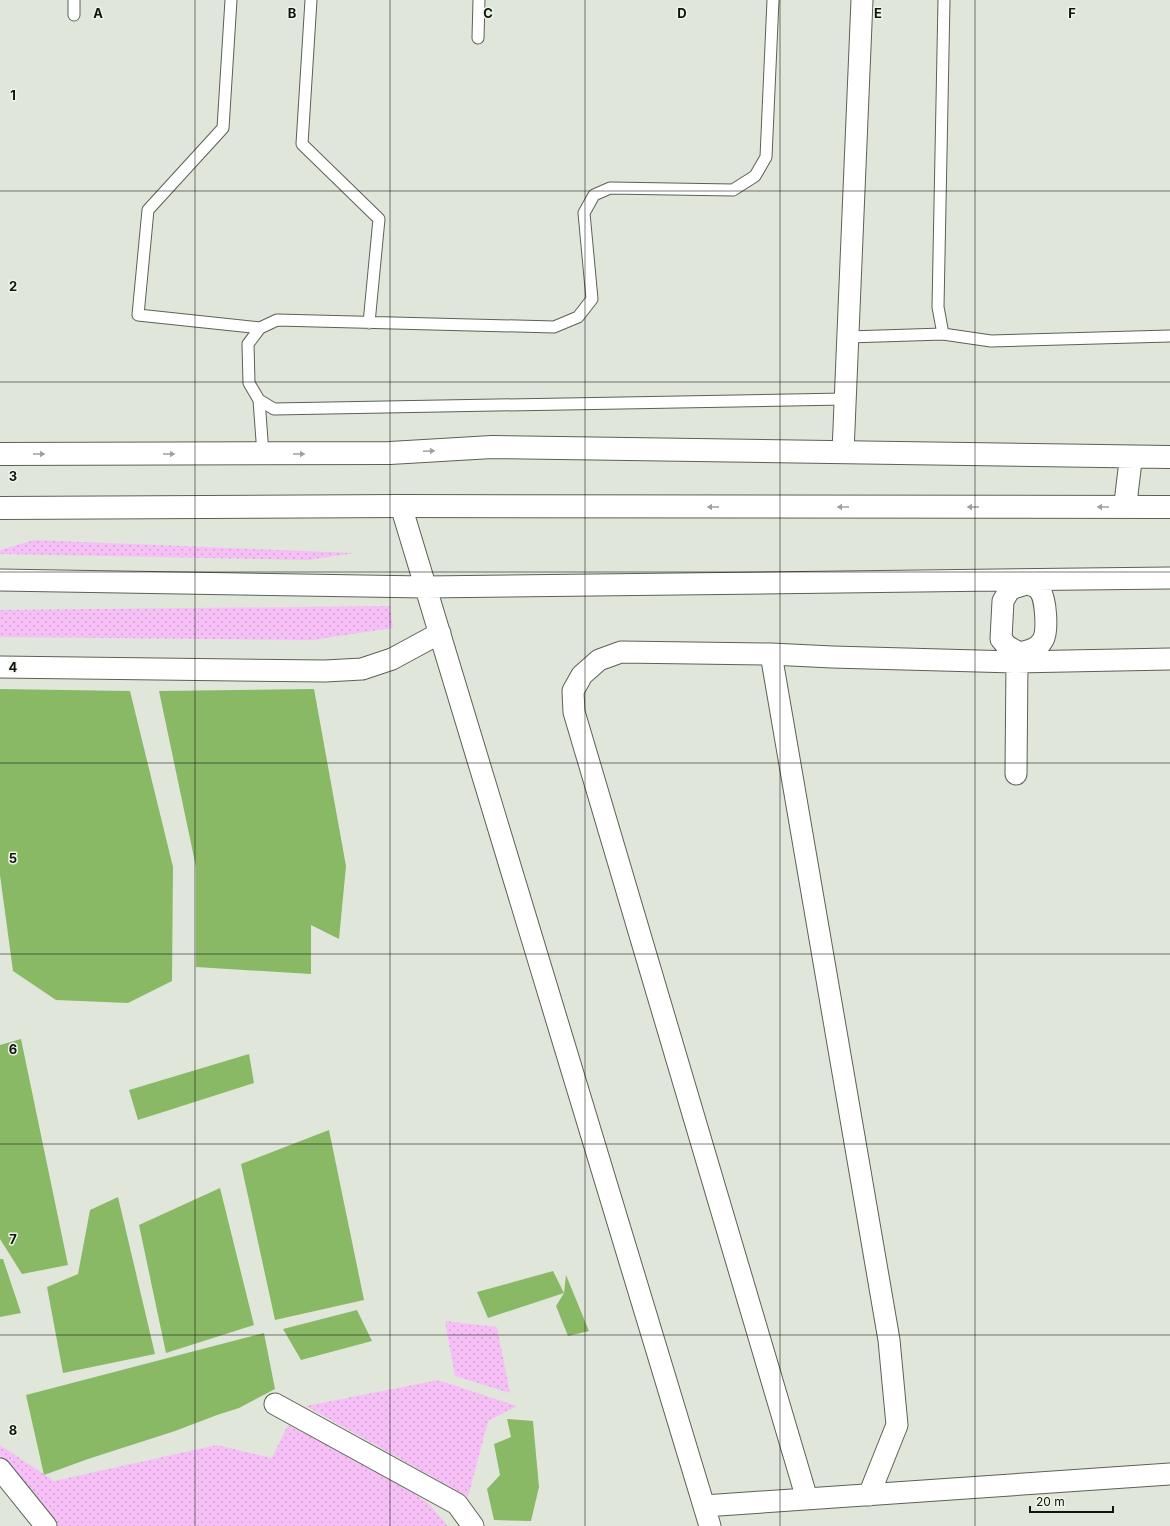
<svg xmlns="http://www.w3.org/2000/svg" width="1170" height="1526" font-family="Inter,sans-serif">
	<defs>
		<pattern id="grass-dots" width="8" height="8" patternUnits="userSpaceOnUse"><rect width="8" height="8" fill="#f6c0f7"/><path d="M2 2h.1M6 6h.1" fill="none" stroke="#d2a4d3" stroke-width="1.8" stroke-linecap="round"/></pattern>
	</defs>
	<rect width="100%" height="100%" fill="#e0e7da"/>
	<!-- grass -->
	<path fill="url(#grass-dots)" d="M34,540l321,13 -46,7 -309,-6v-4z
		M390,606l3,22 -81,12 -312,-3v-27z
		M445,1321l52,6 13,66 -55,-17z
		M438,1380l79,26 -29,15 -20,76 -162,-91z
		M288,1425l99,50 42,29 19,22h-390l-58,-69v-12l54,36 163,-36 55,13z"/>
	<!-- building -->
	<path fill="#8ab965" d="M0,689l130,2 43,176 -1,114 -44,22 -72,-3 -43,-29 -13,-96z
		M314,689l32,177 -7,73 -28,-14v49l-115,-7v-100l-37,-176z
		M21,1039l47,226 -46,9 -22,-35v-194z
		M249,1054l5,29 -116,37 -9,-30z
		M329,1130l35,170 -89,20 -34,-156z
		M220,1188l34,137 -88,28 -27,-128z
		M118,1197l37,157 -92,19 -16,-86 31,-13 12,-64z
		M0,1259h3l18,54 -21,4z
		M553,1271l11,22 -76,25 -11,-26z
		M566,1275l23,56 -21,5 -12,-30 8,-13z
		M357,1310l15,31 -71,19 -18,-31z
		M264,1333l11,56 -36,19 -22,7 -42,16 -87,28 -44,16 -18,-80z
		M507,1419l26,2 6,66 -8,34 -37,-1 -7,-31 13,-14 -6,-31 17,-7z"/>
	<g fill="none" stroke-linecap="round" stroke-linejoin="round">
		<defs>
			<path id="lane" d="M231,0l-8,128 -75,82 -10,105 122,13
				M311,0l-9,144 77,75 -10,104
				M773,0l-7,157 -11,19 -22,14 -123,-2 -16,7 -10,18 8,86 -14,18 -24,10 -277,-7 -17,8 -12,16 1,39 10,17 15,9 571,-10
				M944,0l-6,307 5,27 48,7 179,-5
				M74,15v-15
				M478,38l1,-38
				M848,337l95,-3
				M259,400l4,54"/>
			<path id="street" d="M843,452l19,-452
				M401,506l309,1020
				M0,580l425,7 745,-9
				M1026,584c6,1 11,3 14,7 6,8 8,40 3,49 -5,9 -15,11 -24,13l-12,-7 -6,-7 2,-38 7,-12z
				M771,654l118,686 8,85 -28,70
				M0,667l325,4 37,-2 30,-10 48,-26
				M1016,774l1,-112 2,-9
				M275,1404l182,100 16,22
				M0,1469l46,57
				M807,1499l-233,-787 -1,-21 9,-16 17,-15 22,-8 150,2 61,3 182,5 156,-3
				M704,1506l466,-32"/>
			<path id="secondary" d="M0,454l390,-1 102,-6 678,10
				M1125,507l6,-50
				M0,508l401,-2 769,1"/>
		</defs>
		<!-- lane casing -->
		<use href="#lane" stroke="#5b6156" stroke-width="13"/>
		<!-- street casing -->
		<use href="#street" stroke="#5b6156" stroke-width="23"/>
		<!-- secondary casing -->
		<use href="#secondary" stroke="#5b6156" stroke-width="24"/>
		<!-- lane -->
		<use href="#lane" stroke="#fff" stroke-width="11"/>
		<!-- street -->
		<use href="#street" stroke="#fff" stroke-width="21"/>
		<!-- secondary -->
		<use href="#secondary" stroke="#fff" stroke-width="22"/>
	</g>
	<!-- one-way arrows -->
	<defs><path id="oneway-solid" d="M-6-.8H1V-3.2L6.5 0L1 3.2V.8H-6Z"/></defs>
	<g fill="#9fa19f">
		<use href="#oneway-solid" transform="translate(429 451) rotate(-3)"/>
		<use href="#oneway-solid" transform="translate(39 454)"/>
		<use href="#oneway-solid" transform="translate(169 454)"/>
		<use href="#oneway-solid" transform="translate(299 454)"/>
		<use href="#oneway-solid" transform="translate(713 507) rotate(-180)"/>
		<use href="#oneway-solid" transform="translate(843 507) rotate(-180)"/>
		<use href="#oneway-solid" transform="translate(973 507) rotate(-180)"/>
		<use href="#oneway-solid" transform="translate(1103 507) rotate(-180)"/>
	</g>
	<!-- grid -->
	<path fill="none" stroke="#10130e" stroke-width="1" stroke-opacity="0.55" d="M195,0v1526M390,0v1526M585,0v1526M780,0v1526M975,0v1526M0,191h1170M0,382h1170M0,572h1170M0,763h1170M0,954h1170M0,1144h1170M0,1335h1170"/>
	<g font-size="13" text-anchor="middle" font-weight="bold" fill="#10130e" stroke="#edf5e7" stroke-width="3" stroke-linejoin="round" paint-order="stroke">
		<text x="98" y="18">A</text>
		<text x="292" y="18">B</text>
		<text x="488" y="18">C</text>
		<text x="682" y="18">D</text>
		<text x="878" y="18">E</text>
		<text x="1072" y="18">F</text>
		<text x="13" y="100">1</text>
		<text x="13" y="291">2</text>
		<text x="13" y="481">3</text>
		<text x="13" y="672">4</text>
		<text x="13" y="863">5</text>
		<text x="13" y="1054">6</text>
		<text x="13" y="1244">7</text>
		<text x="13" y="1435">8</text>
	</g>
	<!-- scale -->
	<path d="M1030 1506v6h83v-6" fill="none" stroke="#10130e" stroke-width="2"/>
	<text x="1036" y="1506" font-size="12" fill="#10130e" stroke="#edf5e7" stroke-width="3" paint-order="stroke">20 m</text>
</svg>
